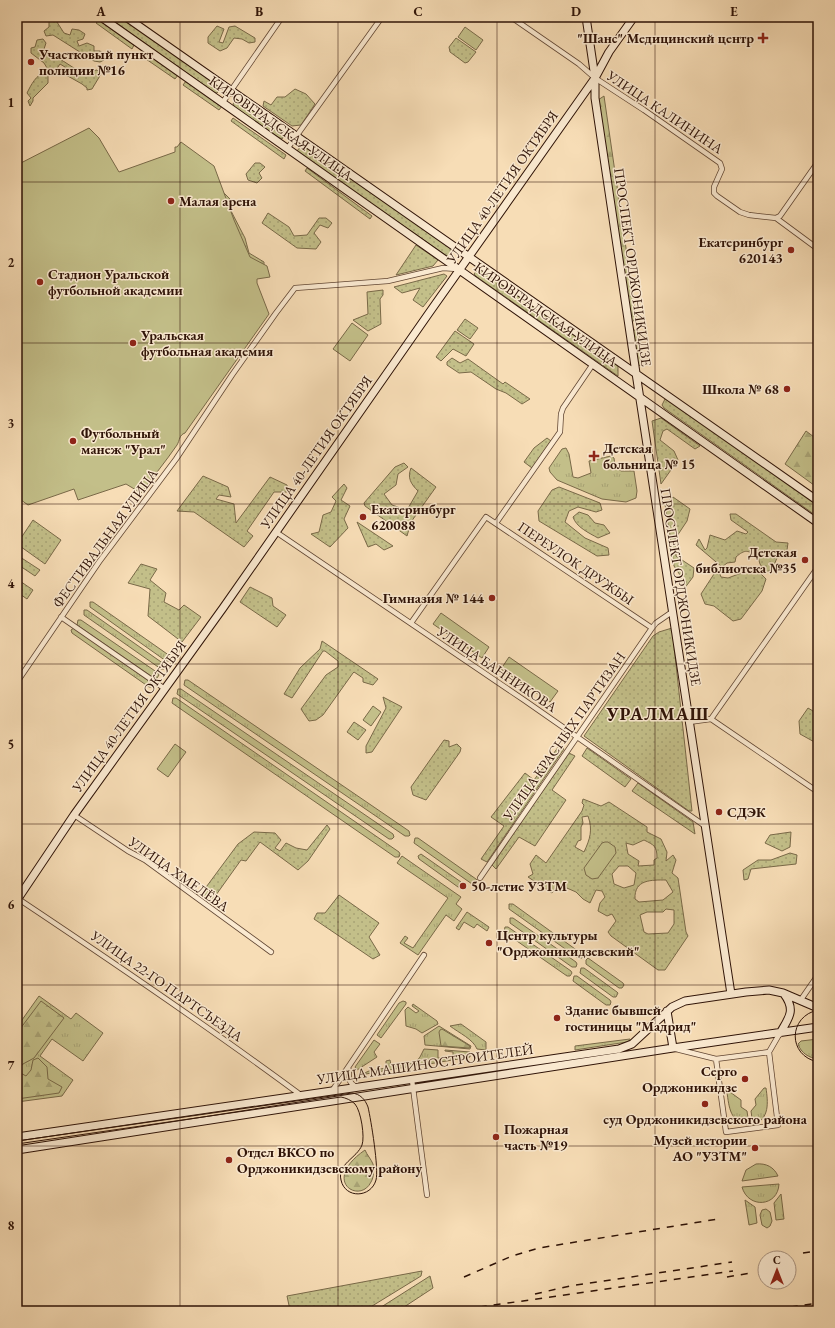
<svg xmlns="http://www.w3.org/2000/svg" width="835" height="1328" font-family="'EB Garamond',serif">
	<defs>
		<pattern id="grass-tufts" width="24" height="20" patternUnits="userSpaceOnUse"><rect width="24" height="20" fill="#c3bf89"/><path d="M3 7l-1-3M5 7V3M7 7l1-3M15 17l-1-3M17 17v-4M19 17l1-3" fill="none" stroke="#a8a375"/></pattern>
		<pattern id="forest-firs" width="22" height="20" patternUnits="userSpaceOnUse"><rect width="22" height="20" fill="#c3bf89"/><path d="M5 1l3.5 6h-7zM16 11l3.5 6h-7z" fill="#a8a375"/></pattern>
		<pattern id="park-dots" width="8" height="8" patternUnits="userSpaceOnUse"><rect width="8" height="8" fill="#c3bf89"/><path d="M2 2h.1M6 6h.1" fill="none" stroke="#a8a375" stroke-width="1.8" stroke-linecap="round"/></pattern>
	</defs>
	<rect width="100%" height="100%" fill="#f7ddb6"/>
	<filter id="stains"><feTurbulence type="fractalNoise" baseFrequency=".005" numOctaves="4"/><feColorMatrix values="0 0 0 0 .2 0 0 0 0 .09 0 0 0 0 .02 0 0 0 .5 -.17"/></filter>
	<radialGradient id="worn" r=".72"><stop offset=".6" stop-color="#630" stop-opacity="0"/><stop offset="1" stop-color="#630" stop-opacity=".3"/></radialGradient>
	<!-- grass -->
	<path fill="url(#grass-tufts)" stroke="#796948" d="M566,448l3,6 4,23 5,1 13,-5 -2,-12 22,-5 3,2 1,8 6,5h13l3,20 -1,7 -10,4 -24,-3 -45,-19 -7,-8 -1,-4 13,-19z
		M90,602h3l77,54 1,3 -1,2h-4l-76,-54z
		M84,610h3l77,54 1,3 -1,2h-3l-77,-54z
		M78,620h3l77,53 1,2 -2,3h-3l-77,-53z
		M74,628l79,56 -1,3h-3l-77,-54 -1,-3z
		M185,680h3l221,151 1,4 -1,1h-4l-221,-151z
		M178,689h3l212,145 1,3 -2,2h-3l-212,-145z
		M173,698h3l223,154 1,2 -1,3h-4l-223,-154z
		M415,838h3l58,41 1,1 -2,4h-3l-58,-41z
		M421,854l40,28 1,1 -1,4h-3l-39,-28 -1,-3z
		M402,856l59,41 -5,7 6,5 -8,12 -8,-6 -28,40 -18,-12 5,-7 3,2 -4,5 9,5 35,-50 -51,-35z
		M509,904h4l69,50 1,1 -1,3h-4l-69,-49z
		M467,912l22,15 -2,4 -10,-7 -3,4 -10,-6 -5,8 -3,-2z
		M510,918h3l63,44 1,2 -1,3h-4l-62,-44z
		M505,927h3l63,44 1,2 -2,3h-3l-63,-44z
		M588,958l35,25 1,2 -2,3h-3l-33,-24v-4z
		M581,968h3l33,24 1,1 -2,4h-3l-33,-24z
		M574,976h3l33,24 1,2 -1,3h-4l-33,-24z
		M39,996l32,23 5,-6 27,20 -20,28 -31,-22 -12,17 33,24 -11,16 -45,6v-75z
		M403,1001l3,1v2l-25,34 -4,-3 22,-32z
		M413,1004l24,17 1,3 -16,9 -6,-4 -10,-3 -1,-16 3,-3 8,6 3,-2 -7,-5z
		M461,1024l25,18v8l-9,-1c-4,-10 -18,-16 -27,-23z
		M439,1026l32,20 -1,3 -45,-4 -1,-9z
		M630,1039v1l-3,2 -52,8v-4z
		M818,1039v20c-9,-1 -17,-6 -20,-15l3,-3z
		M374,1040l6,4 -6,8 3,5 -20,13 -2,-3z
		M424,1049l14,1v8h15v-6l-8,-1v-1l25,2v5l-53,9 -1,-4 4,-5z
		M390,1060l1,5 2,1 19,-3v3l-52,9 9,-4 17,-3v-7z
		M764,1088h2c2,14 4,31 -13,37l-2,-14 5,-6 -1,-6z
		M727,1092h3l11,8v7l6,4 2,14c-19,-2 -20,-18 -22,-33z
		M756,1164c10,-1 18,3 22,12l-36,5 4,-11z
		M779,1184c-1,23 -31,25 -37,3z
		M781,1194l3,25 -8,1 -2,-17z
		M745,1200l10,7 2,16 -8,2z
		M766,1209l4,3 2,9 -2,5 -3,2 -5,-3 -2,-10 2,-5z"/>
	<!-- forest -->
	<path fill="url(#forest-firs)" stroke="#796948" d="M604,96l32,221 -5,7 -33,-224z
		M638,329l5,35 -5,2 -6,-35z
		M806,431l12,9v48l-33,-24z
		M41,1001l23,17 -30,40 -11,6 -6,7 9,5 5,-6 2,-10 5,-2 9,9 1,12 14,8 -3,6 -42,6v-66z
		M442,1029l28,17 -1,2 -28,-2 -2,-14 1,-2z
		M365,1150c2,5 6,9 8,14 1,6 1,13 -2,18 -11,23 -51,-1 -6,-32z"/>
	<!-- park -->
	<path fill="url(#park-dots)" stroke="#796948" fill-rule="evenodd" d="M108,17h15l98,71 -4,5 -3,-1z
		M55,19l9,14 6,2 2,-6 7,1 6,4 -2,5 -6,2 2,5 8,-3 7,3v5h6l4,3v6l-4,2 -6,-1 -41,-26 -7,1 -2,-5 5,-4v-6z
		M99,20l35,25 -2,4 -36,-26z
		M217,26l7,3 -5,13 4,1 6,-16 6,-1 20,12v4l-6,1 -7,-4 -8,-1 -7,10 -7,3 -12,-8v-6z
		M456,38l20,14 -8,10 -3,1 -15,-11 -1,-5z
		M43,39l3,4 -2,6 9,9 7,1 17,11 5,5h5l4,-4 6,-1 4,4 -9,15 -5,1v-2l-5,-4 -16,-9 -1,-8 -5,-3 -4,6 -8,5v8l-15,15v3l-3,5 -2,-5 3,-3 -4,-5c4,-8 9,-18 18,-21l2,-4 -3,-5 -13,-10v-5l4,-1 2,-7z
		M146,53l32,22 -3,4 -32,-22z
		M186,81l36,25 -3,4 -36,-25z
		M295,89l11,5 9,10 -14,21 -9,1 -29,-20 1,-5 7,4 6,-8h8z
		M236,99l5,1 42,30 3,3 -4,6 -4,-2 -43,-29 -2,-4z
		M233,118l53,37 -2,4 -53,-38z
		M301,146l4,1 147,102 1,3 -3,4h-3l-147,-102 -3,-3z
		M255,163h5l5,4 -6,6 3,5 -5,5 -9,-3 -2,-6z
		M307,168l65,48 -2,3 -65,-48z
		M218,179l4,12 8,8v10l15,29 4,15 15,9v6l-6,-2 -11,-9 -30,-67 -1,-10z
		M268,213l21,14 5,9 13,-1 12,-17h7l6,5 -4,5 -8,-3 -6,8 7,9 -5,7 -19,-1 -35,-25z
		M416,245l22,15 -5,6 -37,9z
		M478,269l5,1 135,96v10l-141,-99 -3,-3z
		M444,274l3,2 -24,31 -10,-7 7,-12 -18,5 -8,-6z
		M383,290v5l-3,4 1,25 -13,7 -15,-11 15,-6 -1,-22z
		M465,319l13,9 -8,11 -13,-9z
		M455,331l19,13 -8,12 -13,-7 -12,12 -5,-4z
		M452,358l8,5 8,-4 35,25 2,-2 25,17 -8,5 -16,-11 -10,-4 -25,-17 -12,1 -12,-8v-3z
		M665,399l5,2 148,104v12l-154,-109 -2,-3z
		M661,418l39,28 -5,3 -28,-20 -4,2 -3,9 14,11 4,9 -17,24 -9,-63z
		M547,438l4,3 -19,27 -8,-6 10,-14z
		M404,463l4,4 -10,7 -2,11 -12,9 8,11 15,5 11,-19c-7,-7 -11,-13 -7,-23l25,19 -25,35 -4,14 -42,-30 -1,-3 31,-36z
		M203,476l25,11 3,10 -12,-2 -3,4 18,5 2,19 34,-46 17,8 1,7h-14l-27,39 6,5 -9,11 -50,-35 -17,-1z
		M344,484l3,4 -6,12 9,6 -6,13 4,9 -18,19 -19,-13 8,-2 4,-17 8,-3 5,-11 -4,-4z
		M559,487l41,16 2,7 -6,2 -18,-5 -9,4 -4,11 20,16 23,10 1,7 -12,1 -58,-35 -1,-10 14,-21z
		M673,497l17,12 -3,12 -12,18 1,17 18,12 -1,9 -9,12 -4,-14 -6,-9 -9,-62z
		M579,512l9,3 7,8 9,2 6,8 -12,5c-9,-5 -22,-11 -25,-21z
		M730,514h6l40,28 12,1 -1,7 -8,3 -7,17 -7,2 -5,-8 -2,-7c-10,-7 -13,-8 -22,0l-1,5 -8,1 -5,4 -26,-22 3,-6 6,11 2,-2 3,-13 15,5 12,-9 9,3 2,-2 -17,-12z
		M33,520l28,20 -16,24 -28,-20z
		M357,522l36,24 -9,4 -8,-6 -8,3z
		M17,555l23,15 -5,6 -18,-12z
		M141,564l16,5 -7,11 16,13 -2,9 15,8 5,-5 17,12 -19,25 -34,-26 2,-27 -22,-6z
		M719,572l2,5 7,1 16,-6 16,1 6,6 -4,12 -21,28 -8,2 -19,-15 -9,-2 -4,-10 13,-20z
		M17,579l16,11 -6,9 -10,-7z
		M250,587l22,11 1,8 13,9 -9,12 -37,-25z
		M672,628l20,183h-3l-105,-75 69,-100 6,-4z
		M322,641l56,38 -5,6 -10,-3v-4l-9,-6 -1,1 -30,42 -7,5 -7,1 -8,-12 25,-34 12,-8v-6l-13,-10h-2l-31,47 -8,-4 16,-26 20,-19z
		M383,697l19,10 -30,45 -6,1v-7l20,-38z
		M808,708l5,3 5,16v17l-18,-10 -1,-13z
		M354,722l12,8 -8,10 -11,-8z
		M444,740l5,1v6l8,-3 4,4 -1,4 -34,48 -13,-5 -2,-8z
		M559,746l5,3 -77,113 -6,-3 23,-33 -13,-9 34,-44 9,7z
		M587,748l44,31 -6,8 -43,-31z
		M569,753l6,3 -23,34 14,10 -31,46 -16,-9 -23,32 -4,-4z
		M638,783l55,39 2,12 -63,-43z
		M583,799l18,7 8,-4 38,25v5l14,7 6,13 -1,9 7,-6 3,5 -4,13 6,5 8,54 2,4 -23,34h-7l-47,-34 -3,-4 8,-11 -4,-7 -5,2 -9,-5 2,-8 5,-6 -3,-6 -6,-1 -6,13 -7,-4 -7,-7 -16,-7 -8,8 -24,-16 5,-3 -3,-10 6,-9 10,8 36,-52 2,-6 -2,-2zM588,816c5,14 2,23 -4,36l-9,-5 3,-6 3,-1v-13l2,-4 -1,-6zM644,840c10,5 13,6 13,18l-3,2v5l-16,1 1,-5 -11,-7 -2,-11 7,2zM619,866h9l8,7 -2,12 -10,3 -10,-4 -2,-10zM666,880l7,12 -10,8 -24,2 -4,-3c-1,-20 17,-19 31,-19zM666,909l8,1v14l-6,9 -20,1 -4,-2 -4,-17 7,-3h16z
		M327,825l3,4 -22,32 -10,9 -38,-28 -14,19 -5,-1 -30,42 -10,-8 37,-50 16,-12 21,1 6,7 -6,8 5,3 6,-8 10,5 11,2z
		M791,832l-1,15 -8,4 -17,-8 5,-8z
		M790,853l7,2 -1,9 -45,5 -3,10 -4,1 -1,-10 15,-10h13z
		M339,895l40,28 -10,14 11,18 -7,4 -59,-40 3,-6h8z
		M422,1271l-1,5 -57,35h-77l3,-1 -3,-14z
		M430,1276l3,12 -35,23h-23z"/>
	<!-- pitch -->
	<path fill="#c3bf89" stroke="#796948" d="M465,27l18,13 -7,10 -18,-13z
		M89,128l10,10 20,34 56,-20v-5h2l4,-5 33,24 20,54 16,37 17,9 3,11 -13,2v4l12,31 -84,119c-6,2 -5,7 -8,12 -11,16 -24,32 -36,48l-15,-9 -48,16 -4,-11 -46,16 -11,-8v-332z
		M352,323l16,12 -18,26 -17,-12z
		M441,613l48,34 -7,11 -49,-34z
		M509,657l49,34 -8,11 -49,-33z
		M373,706l8,6 -10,14 -8,-6z
		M175,744l11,8 -18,25 -11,-8z
		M605,842h3l7,5 1,6 -18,25 -6,1 -6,-4 -2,-7 18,-25z"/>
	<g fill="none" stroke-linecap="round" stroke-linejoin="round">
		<defs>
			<path id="street" d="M511,17l68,47 16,14 49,32 76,53 2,6 -8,18v6l3,3 23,16 9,3 27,3 42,31
				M223,102l59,-85
				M287,149l95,-132
				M776,218l4,-2 38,-54
				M496,523l64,-91 1,-18 2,-6 30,-44
				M276,532l248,168 181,126
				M61,617l104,72
				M411,623l75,-106 166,111
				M17,682l82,-120 77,-103 56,-84 44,-62 19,-25 93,-7 55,-13 14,1
				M711,719l107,73
				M689,722l22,-3 107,-152
				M74,815l54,36 17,9 126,92
				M480,878l172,-250 4,-5 16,-11
				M17,898c96,64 192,129 285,198
				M800,1001l18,-26
				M676,1049l40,10 53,-7
				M716,1059l10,73 52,-7 -9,-73 11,-19
				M349,1070c-1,8 0,13 7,17
				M412,1080l15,115
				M332,1091l92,-136"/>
			<path id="secondary" d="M101,17l717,506
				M126,17l692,484
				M586,17l9,61v20l41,275 95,621
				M17,900l57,-85 149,-207 206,-295 166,-235 14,-26 25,-35
				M667,1011l6,37
				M780,1033c9,-15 16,-23 4,-39
				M17,1137l602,-88 13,-5 40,-37 13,-6 61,-9 23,-2 14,3 35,15
				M17,1150l656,-102 145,-21"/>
		</defs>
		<!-- street casing -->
		<use href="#street" stroke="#614633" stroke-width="6"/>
		<!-- secondary casing -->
		<use href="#secondary" stroke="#2f1307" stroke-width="9"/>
		<!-- street -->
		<use href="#street" stroke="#fae9d0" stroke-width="4.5"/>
		<!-- secondary -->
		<use href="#secondary" stroke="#fae9d0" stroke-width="7"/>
		<!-- tram -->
		<path stroke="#2f1307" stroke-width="1" d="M818,1010c-30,6 -31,46 0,52
			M17,1141l335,-48c8,1 13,6 16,14 3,13 11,62 8,73 -5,18 -31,19 -35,0 -4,-16 16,-22 21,-35 3,-8 -1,-34 -7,-41 -4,-4 -9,-6 -14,-7l-324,47"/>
		<!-- rail -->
		<path stroke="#2f1307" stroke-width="1.5" stroke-dasharray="7 7" stroke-linecap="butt" d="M803,1253l15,-2
			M464,1277l48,-21 27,-8 179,-29
			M727,1277l24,-4
			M535,1294l35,-8 162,-24
			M452,1311l281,-40
			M763,1311l55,-8"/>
	</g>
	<!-- grid -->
	<path fill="none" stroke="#2f1307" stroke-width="1" stroke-opacity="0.55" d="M180,17v1294M338,17v1294M497,17v1294M655,17v1294M17,182h801M17,343h801M17,504h801M17,664h801M17,824h801M17,985h801M17,1146h801"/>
	<!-- markers -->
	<g fill="#8f2418" stroke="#fae9d0" stroke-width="1.5">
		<path d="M761 32h4v4h4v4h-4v4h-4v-4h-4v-4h4z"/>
		<circle cx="31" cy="62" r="4"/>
		<circle cx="171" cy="201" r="4"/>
		<circle cx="791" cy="250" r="4"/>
		<circle cx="40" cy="282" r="4"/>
		<circle cx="133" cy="343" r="4"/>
		<circle cx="787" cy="389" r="4"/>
		<circle cx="73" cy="441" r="4"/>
		<path d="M592 450h4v4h4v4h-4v4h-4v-4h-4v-4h4z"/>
		<circle cx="363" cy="517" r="4"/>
		<circle cx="805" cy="560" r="4"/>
		<circle cx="492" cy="598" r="4"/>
		<circle cx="719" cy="812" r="4"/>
		<circle cx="463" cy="886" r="4"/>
		<circle cx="489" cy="943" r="4"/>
		<circle cx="557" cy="1018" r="4"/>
		<circle cx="745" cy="1079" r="4"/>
		<circle cx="705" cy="1104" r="4"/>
		<circle cx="496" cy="1137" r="4"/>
		<circle cx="755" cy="1148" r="4"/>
		<circle cx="229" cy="1160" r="4"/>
	</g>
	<g text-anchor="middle" stroke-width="3" stroke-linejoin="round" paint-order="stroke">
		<!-- poi labels -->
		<g font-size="14" font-weight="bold" fill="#2f1307" stroke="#fae9d0" text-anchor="start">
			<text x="754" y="43" text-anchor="end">"Шанс" Медицинский центр</text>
			<text x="39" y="59">Участковый пункт<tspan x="39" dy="16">полиции №16</tspan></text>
			<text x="179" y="206">Малая арена</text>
			<text x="783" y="247" text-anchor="end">Екатеринбург<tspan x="783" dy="16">620143</tspan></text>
			<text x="48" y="279">Стадион Уральской<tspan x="48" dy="16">футбольной академии</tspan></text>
			<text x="141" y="340">Уральская<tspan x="141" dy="16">футбольная академия</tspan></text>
			<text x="779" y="394" text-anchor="end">Школа № 68</text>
			<text x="81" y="438">Футбольный<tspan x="81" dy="16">манеж "Урал"</tspan></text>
			<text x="603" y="453">Детская<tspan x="603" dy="16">больница № 15</tspan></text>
			<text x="371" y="514">Екатеринбург<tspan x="371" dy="16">620088</tspan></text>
			<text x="797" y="557" text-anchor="end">Детская<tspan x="797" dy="16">библиотека №35</tspan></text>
			<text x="484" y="603" text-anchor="end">Гимназия № 144</text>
			<text x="727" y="817">СДЭК</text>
			<text x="471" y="891">50-летие УЗТМ</text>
			<text x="497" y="940">Центр культуры<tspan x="497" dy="16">"Орджоникидзевский"</tspan></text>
			<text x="565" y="1015">Здание бывшей<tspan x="565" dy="16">гостиницы "Мадрид"</tspan></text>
			<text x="737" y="1076" text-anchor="end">Серго<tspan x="737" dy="16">Орджоникидзе</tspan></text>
			<text x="705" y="1124" text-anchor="middle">суд Орджоникидзевского района</text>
			<text x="504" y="1134">Пожарная<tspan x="504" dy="16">часть №19</tspan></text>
			<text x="747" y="1145" text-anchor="end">Музей истории<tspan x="747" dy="16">АО "УЗТМ"</tspan></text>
			<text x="237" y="1157">Отдел ВКСО по<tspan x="237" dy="16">Орджоникидзевскому району</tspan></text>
		</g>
		<!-- street labels -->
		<g font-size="14" fill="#2f1307" stroke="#fae9d0">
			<text transform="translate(665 112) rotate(34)" y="5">УЛИЦА КАЛИНИНА</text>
			<text transform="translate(281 128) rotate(35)" y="5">КИРОВГРАДСКАЯ УЛИЦА</text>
			<text transform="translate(502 187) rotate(-55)" y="5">УЛИЦА 40-ЛЕТИЯ ОКТЯБРЯ</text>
			<text transform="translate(633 267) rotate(82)" y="5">ПРОСПЕКТ ОРДЖОНИКИДЗЕ</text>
			<text transform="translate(546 314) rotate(35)" y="5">КИРОВГРАДСКАЯ УЛИЦА</text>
			<text transform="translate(316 452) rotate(-55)" y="5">УЛИЦА 40-ЛЕТИЯ ОКТЯБРЯ</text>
			<text transform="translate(105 538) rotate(-54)" y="5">ФЕСТИВАЛЬНАЯ УЛИЦА</text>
			<text transform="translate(576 563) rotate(34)" y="5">ПЕРЕУЛОК ДРУЖБЫ</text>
			<text transform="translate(681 587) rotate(81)" y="5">ПРОСПЕКТ ОРДЖОНИКИДЗЕ</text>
			<text transform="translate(497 669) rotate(34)" y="5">УЛИЦА БАННИКОВА</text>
			<text transform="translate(129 716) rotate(-54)" y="5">УЛИЦА 40-ЛЕТИЯ ОКТЯБРЯ</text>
			<text transform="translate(564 736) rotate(-55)" y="5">УЛИЦА КРАСНЫХ ПАРТИЗАН</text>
			<text transform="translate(179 874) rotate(35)" y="5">УЛИЦА ХМЕЛЁВА</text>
			<text transform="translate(167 986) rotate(35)" y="5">УЛИЦА 22-ГО ПАРТСЪЕЗДА</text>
			<text transform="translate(425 1064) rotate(-8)" y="5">УЛИЦА МАШИНОСТРОИТЕЛЕЙ</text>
		</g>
		<!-- district labels -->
		<g font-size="18" font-weight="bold" letter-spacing="1" fill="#2f1307" stroke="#fae9d0">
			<text x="658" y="720">УРАЛМАШ</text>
		</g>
	</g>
	<!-- margin -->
	<rect width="835" height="1328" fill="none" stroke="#f7ddb6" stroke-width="44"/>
	<!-- north arrow -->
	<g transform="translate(777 1270)"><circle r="19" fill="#fae9d0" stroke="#a99380"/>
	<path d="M0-3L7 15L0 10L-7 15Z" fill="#8f2418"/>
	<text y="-6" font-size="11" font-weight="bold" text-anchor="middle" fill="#2f1307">С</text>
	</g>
	<rect x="22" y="22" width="791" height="1284" fill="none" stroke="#2f1307" stroke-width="1.5"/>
	<g font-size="13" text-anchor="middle" font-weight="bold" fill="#2f1307">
		<text x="101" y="16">A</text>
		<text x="259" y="16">B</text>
		<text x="418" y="16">C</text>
		<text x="576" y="16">D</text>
		<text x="734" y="16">E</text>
		<text x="11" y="107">1</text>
		<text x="11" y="267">2</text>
		<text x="11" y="428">3</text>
		<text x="11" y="588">4</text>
		<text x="11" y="749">5</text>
		<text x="11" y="909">6</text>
		<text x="11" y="1070">7</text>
		<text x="11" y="1230">8</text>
	</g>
	<rect width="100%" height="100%" filter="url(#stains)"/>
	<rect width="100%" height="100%" fill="url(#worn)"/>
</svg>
